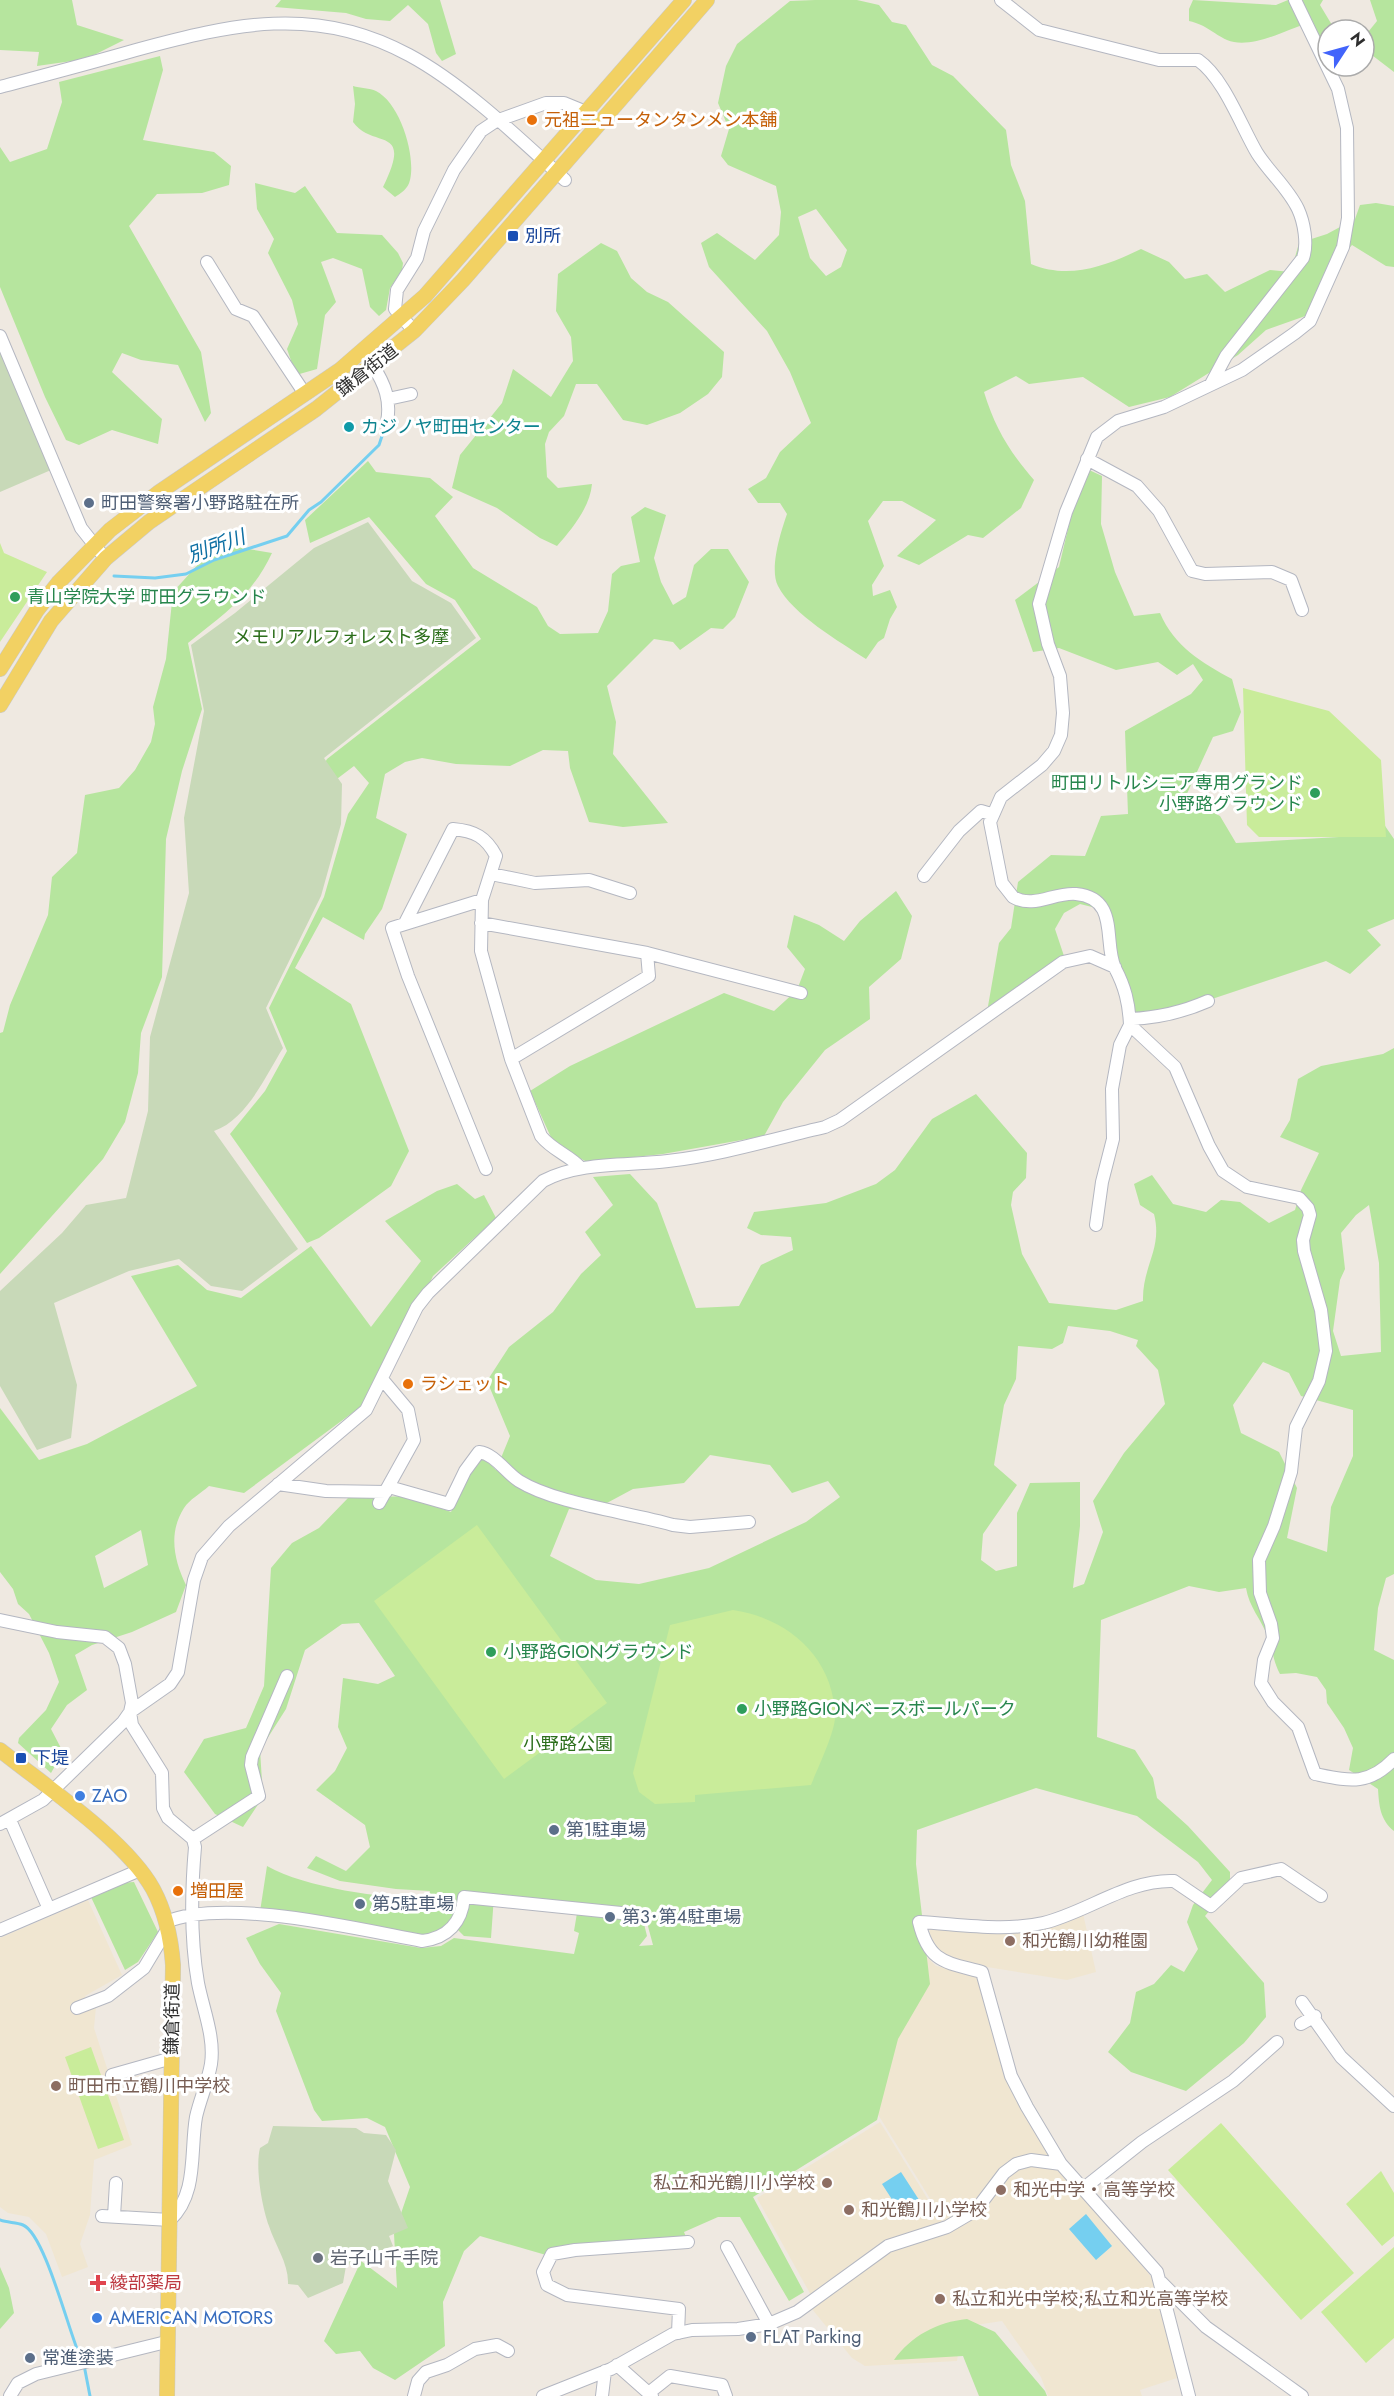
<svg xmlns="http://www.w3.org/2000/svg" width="1394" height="2396" font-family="Jost,'Noto Sans JP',sans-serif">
	<rect width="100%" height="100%" fill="#efe9e1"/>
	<!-- education -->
	<path fill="#f0e6d1" d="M88,1900l34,75 -37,21 5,13 6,-2 -2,21 38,117 -38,15 -4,55 -10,29 8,23 -26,10 -16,-43 -17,-17 -21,-4 -8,-6v-269z
		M1082,1909l14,63 -29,8 -80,-13 -44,-12 -10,-9 -4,-9 1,-11 72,4z
		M927,1957l9,9 41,10 11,33 17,68 18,34 135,175 22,91 -40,13 2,6h-94l-7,-19 -39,-56 -40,6 -5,34 -92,5 -13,-8 -40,-49 78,-58 60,-20 -76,-123 49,-148z
		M880,2122l62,100 -55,18 -75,57 -55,-99z"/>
	<!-- green -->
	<path fill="#b6e59e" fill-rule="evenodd" d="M0,0h72l5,25 47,15 -38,19 -49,7 2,-14 -39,-2z
		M281,0h159l16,54 -14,7 -6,-8 -8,-29 -20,-19 -18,16 -24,-2 -20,-6 -71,-6z
		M815,0h42l22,5 13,17 14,3 26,40 21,11 53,54 5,35 14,36 6,63c38,16 75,2 110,-15l28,13 16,17 22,-5 18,18 45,-22 21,2 8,-29 28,-9 28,-15 5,-14 16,-2 18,3v61l-8,-1 -34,-21 -28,34 -13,35 -45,16 -28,25 -68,42 -41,10 -46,-30 -54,7 -13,-8 -32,16c11,36 25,59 50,88l-13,28 -38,30 -15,-3 -49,30 -22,-9 39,-36 -34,-19h-19l-15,20 16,45 -12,19 1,11 17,-6 7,17 -7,12 -6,19 -6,4 -12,17c-26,-17 -74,-45 -88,-73 -9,-17 3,-55 9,-72l-7,-11h-22l-10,-14 18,-11 14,-26 31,-29 -21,-51 -23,-41 -58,-64 -8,-24 16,-10 38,27 24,-25 2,-23 -5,-26 -48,-21 -7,-9 8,-27 -11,-26 8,-37 11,-22 53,-43zM816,209l31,41 -6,17 -15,9 -16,-18 -12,-41z
		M1193,0l83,5 12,-5h35l-3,5 15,25h-7v23l-20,-30c-22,7 -58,27 -81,17 -15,-7 -20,-15 -38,-19v-12z
		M1370,0h24v72l-30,-23v-12l13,-16z
		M160,56l3,14 -20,70 71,12 17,14 -2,19 -27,8 -45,1 -28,32 72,126 10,61 -6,9 -27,-57 -37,-5 -19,-7 -10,19 50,47 -4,25 -46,-14 -33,15 -13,-5 -21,-43 -45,-110v-140l10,15 37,-13 15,-47 -3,-20z
		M353,86c7,2 17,2 23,5 24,12 40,64 34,89 -2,9 -9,13 -15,17l-12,-10c31,-63 -10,-37 -30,-65l2,-18z
		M255,183l40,10 10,-7 32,47 45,2 16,18 5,10 -1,8 -12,17 -4,22 -7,6 -9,-9 -8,-38 -29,-11 -12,4 15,40 -11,13 -8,54 -21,6 -9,-26 11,-25 -6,-24 -24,-47 6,-14 -17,-30z
		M601,243l16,8 14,27 16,14 21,10 56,50 -2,25 -14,17 -28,19 -33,12 -24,-5 -26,-36h-21l-12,32 -15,16 -4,12 2,33 11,11 34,-4c-2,23 -20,45 -35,62l-17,-8 -43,-30 -45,-20 8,-33 42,-52 11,-34 38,28 22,-36 -2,-24 -15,-26 2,-37z
		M368,461l8,11 54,6 23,19 -18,19 38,52 64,39 11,19 12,8 38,-1 10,-22 4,-37 9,-8 19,-4 -9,-45 14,-10 21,8 -12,43 7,24 12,23 13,-8 8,-32 17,-16h17l21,33 -14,35 -12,12 -12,-1 -31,22 -7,-8 -19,-3 -47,47 9,36 -3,32 55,69 -45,4 -34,-5 -19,-54 -2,-17 -25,-1 -33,16 -54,-2 -34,-6 -17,4 -20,12 -9,44 31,16 -25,75 -17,25 -1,6 -41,-23 -28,51 56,36 58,147 -18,35 -72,52 -12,5 -77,-109 35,-43 22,-40 -18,-43 55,-111 24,-83 21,-31 -15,-17 -29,22 -8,-11 10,-18 154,-120 -26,-39 -29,-16 -57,-67 -59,26 -5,-23z
		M1087,469l15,7 -1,48 14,48 19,44 26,-3c14,33 42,50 72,66l9,33 -8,19 -20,6 -28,61 35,18 16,27 120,-7 27,-13 11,16v80l-27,11 14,15 -31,29 -24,-13 -132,44 -62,11 -29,-96 -7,-12 -16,-4 -16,9 -9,16 9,27 -77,56 12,-69 12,-15 7,-46 33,-27 34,1 16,-40 27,-2 -3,-83 66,-37 12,-14 -10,-16 -16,11 -19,-13 -42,8 -57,-22 -26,4 -18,-52 44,-33 12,-51z
		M230,546l42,7c-21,44 -47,60 -84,90l14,66 -20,62 -16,68 -4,138 -21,56 -3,40 -13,49 -22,37 -103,115v-241l3,-1 7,-27 38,-90 4,-38 25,-24 8,-58 34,-7 16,-18 16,-28 4,-18 -2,-17 13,-48 7,-67 28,-31z
		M896,891l16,25 -11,43 -32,28 1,32 -45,31 -42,52 -19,34 -101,18 -76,8 -33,-18 -24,-53 40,-25 154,-73 50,18 23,-21 8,-21 -18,-22 7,-32 25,10 25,16 16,-20z
		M1394,1048v526l-8,4 -8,30 -4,42 20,10v171c-14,-11 -15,-26 -16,-42l-29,-19 4,-22 -9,-20 -17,-25 -1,-13 -9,-13 -21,-4 -16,1c-7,-13 -7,-24 -12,-37 -7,-18 -19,-30 -22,-49l-27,4 -30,-6 -88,34 -4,117 38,13 18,28 4,20 31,28 42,46v15l-25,29 59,67 2,34 -22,26 -58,48 -55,-19 -23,-20 22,-29 6,-31 18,-8 17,-19 13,7 14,-23 -11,-27 6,-17 19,-25 -14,-18 -61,-46 -101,-28 -119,42 -1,34 14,120 -32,55 -21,81 -124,77 51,95 -15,9 -49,-84h-22l-34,15 4,10 -142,13 -66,-19 -16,15 -21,51 2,44 -50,34 -22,-12 -13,-17 -24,3 -12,-13 37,-80 36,27 -3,-54 16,-47 -25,-60 -18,-9 -45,3 -8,-11 -38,-99 5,-18 -21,-29 -14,-26 33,-14 142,24 20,-2 13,-8 120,16 5,-21 -5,-2 4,-24 -84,-11 -3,42 -27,-2 -6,-6 -24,15 -175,-27 8,-52c39,22 115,32 160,33l3,-8 -34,-2 -56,-8 -33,-13 9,-12 30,15 24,-24 -5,-22 -49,-35 19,-19 12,-23 -9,-21 5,-49 35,6 17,-8 -36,-53 -17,1 -37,26 -19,59 -26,41 3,47 -20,30 -28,-13 -31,-42 20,-33 42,-11 18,-42 7,-118 21,-25 27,-15 29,-30 61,-2 42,16 18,-38 11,-15h5l11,11 14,-34 -23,-55 22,-34 44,-35 28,-38 20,-19 -16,-23 28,-27 -20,-28 37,-3 27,29 39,105 43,-2 22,-41 32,-15 -2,-13 -30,-2 -14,-7 7,-16 72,-9 50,-19 19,-14 37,-51 44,-25 51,59 -1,25 -13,14 -2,13 11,49 27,49 67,7 27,-9c-1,-35 20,-52 11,-87l-14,-9 -6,-21 18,-9 21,29 33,8 15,-12 19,2 29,21 26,-13 6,-20 18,-37 -39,-16 10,-17 8,-41 23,-13 62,-12zM1369,1205l10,58 2,89 -40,4 -8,-25 7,-51 5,-11 -4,-36 15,-18zM1068,1326l42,5 28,9 -2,6 22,24 7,34 -41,49 -31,48 10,31 -19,52 -11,4 7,-62v-44l-50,1 -13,30v53l-21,5 -15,-11 2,-26 34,-49 -23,-20 10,-60 12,-26 2,-33 34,3 11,-6zM1263,1362l26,11 12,23 52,14v46l-22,51 -4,45 -40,-14 10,-50 -18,-36 -38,-19 -8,-28zM710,1455l60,10 22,28 36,-12 12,16 -34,25 -97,46 -70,16 -43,-4 -46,-24 19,-47 23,2 41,-22 51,-6zM646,1919l7,26 -14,1 8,-10 -4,-16z
		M457,1184l18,15 9,-4 12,23 -63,58 -22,47 -48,82 -119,88 -35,-7c-8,7 -20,14 -25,22 -16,25 -10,52 2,77l-10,27 -44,20 -40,13 -17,10 12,35 -20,15 -16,24 12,23 -12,21 -33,-30 1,-5 27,-28 13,-28 -10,-29 -20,-39 -11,-10 -5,-15 -13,-17v-164l39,52 48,-16 110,-58 -66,-110 47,-11 29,25 34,8 70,-52 60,81 50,-66 -36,-40 52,-30zM141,1530l7,35 -44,23 -9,-32z
		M134,1882l24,50 -20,30 -13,8 -34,-73 29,-14z
		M0,2267l9,21 5,25 -14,16z
		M967,2319l28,13 50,59 2,5h-68l-16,-40 -69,4c17,-24 43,-38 73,-41z"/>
	<!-- cemetery -->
	<path fill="#c8d9b8" d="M0,330l51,140 -51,22z
		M368,522l44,59 39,22 25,35 -152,120 18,26 -1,40 -20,72 -55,112 17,40c-18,29 -36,71 -69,83l84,118 -56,42 -31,-5 -32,-27 -50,12 -75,32 23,82 -6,53 -34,12 -37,-64v-95l62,-58 24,-28 40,-7 22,-87 2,-74 39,-144 -5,-75 20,-107 -13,-66 44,-32 79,-65z
		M273,2126l83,2 8,5 22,2 10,15 -8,31 20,47 -19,8 4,10 -47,20 -3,17 -35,15 -10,-13 -10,-1c1,-20 -13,-39 -19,-58 -7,-19 -14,-59 -9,-78l8,-5z"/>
	<!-- pitch -->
	<path fill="#c9ec9a" d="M0,543l4,10 43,19 -47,70z
		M1243,688l86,23 52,49 5,77h-127l-12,-12z
		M477,1525l130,178 -103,76 -130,-178z
		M733,1610c55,8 101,48 102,106 1,14 -18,54 -24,69l-116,10v7l-40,2 -16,-12 -6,-19 37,-148z
		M91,2047l33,93 -26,9 -33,-92z
		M1221,2123l133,150 -53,47 -133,-150z
		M1381,2171l13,22v43l-12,10 -36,-42z
		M1394,2247v91l-28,25 -45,-51z"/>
	<!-- water -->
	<path fill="#75cff0" d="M901,2172l22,34 -19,12 -22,-34z
		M1086,2214l26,32 -16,14 -27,-31z"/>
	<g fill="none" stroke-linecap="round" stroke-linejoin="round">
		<!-- stream -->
		<path stroke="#75cff0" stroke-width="3" d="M114,576l41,2 31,-4 28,-14 73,-24 22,-26 12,-8 58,-57 6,-18
			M0,2220c7,3 16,2 23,5 22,9 46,108 58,134
			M84,2365l6,31"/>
		<defs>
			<path id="minor" d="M1001,0l38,30 120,30h39c26,18 43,66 59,93 12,19 31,35 41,56 6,13 10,35 5,49l-77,98 -15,28
				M1295,0l43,89 9,39 1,90 -5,29 -33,74 -15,12 -53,37 -78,37 -46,14 -21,16 -31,75 -27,92 9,40 12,32 3,37 -2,22 -7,16 -12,14 -41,32 -11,25 12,61 11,14c21,12 41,-5 63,-3 44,4 27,49 39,74 10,19 14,35 15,57l45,42 34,79 14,25 24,16 52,11 9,10 2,7 -7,25 1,11 17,59 5,41 -7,30 -23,46 -5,45 -17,54 -15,34 1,33 11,31 2,14 -9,22 -3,23 12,19 25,25 17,47c35,7 53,12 79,-15
				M0,87c45,-12 91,-24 136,-37 96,-26 180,-46 273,5 54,29 110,83 156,125
				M207,262l29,47 17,7 52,78
				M414,331l-19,-22 2,-19 20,-32 7,-27 30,-61 27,-39 15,-10 50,-18h18l22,9
				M0,336l81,192 19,24
				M373,366c12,18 18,35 14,56
				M388,399l23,-5
				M1087,459l50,27 22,25 33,60 13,3 67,-2 19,8 11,30
				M491,874l44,9 54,-3 41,13
				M924,876l35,-45 22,-20 10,3
				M482,900l-90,28 16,48 78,193
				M405,923l48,-94c22,2 33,8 43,27l-14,44 -1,51 30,108 30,77c11,14 28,19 40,32
				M481,923l166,30 154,40
				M1130,1019c27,-1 53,-7 78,-18
				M511,1059l138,-83 -2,-23
				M1096,1225l6,-43 11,-43 -1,-50 8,-44 10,-20
				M278,1484l48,7 60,1
				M389,1487l60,17 16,-33 14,-19c16,2 26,20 40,29 37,23 110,31 154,44l17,2 59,-5
				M379,1503l35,-63 -6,-30 -26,-31
				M0,1620l57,12 48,5 14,11 6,16 7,39 -2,9 2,13 30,48 1,35 5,10 25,21 2,8c-4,46 -5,90 3,136 5,26 17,54 13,81 -3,18 -11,35 -15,53 -6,35 2,77 -26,103l-68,-4
				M10,1820l39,89
				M0,1824l43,-24 80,-78 7,-10 40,-28 8,-12 16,-92 8,-23 27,-31 137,-116 51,-103 11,-14 115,-112c37,-20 85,-15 125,-20 53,-6 105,-22 157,-34l15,-7 223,-158 27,-6 25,11
				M193,1839l66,-43 -8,-31 1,-8 35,-81
				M166,1922c59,-25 191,7 256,19 26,-3 40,-19 42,-44l167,17
				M0,1930l140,-60
				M1302,2002l39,55 53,49
				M77,2008l31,-12 36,-28 24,-40
				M1301,2024l14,-8
				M112,2075l60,-17
				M1084,2188l58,-46 91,-61 44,-39
				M114,2216l2,-33
				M727,2247l42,77
				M1161,2282l45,45 96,69
				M678,2333l1,-24 -112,-14 -20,-10 -4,-13 9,-18 23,-4 113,-8
				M617,2365l35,31
				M650,2392l20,-16 52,9 4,11
				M10,2396l8,-13 18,-9 130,-32
				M414,2396l4,-15 8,-9 21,-7 28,-16 22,-4 11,6
				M543,2396l68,-27 62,-35 19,-4 46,-1 31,-5 28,-12 91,-66 59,-19 29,-17 28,-37 12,-9 15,-4 30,4
				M602,2396l3,-25
				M1189,2396l-32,-124 -96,-108 -34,-57 -16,-31 -29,-104c-37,-10 -53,-9 -63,-50 39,2 85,10 124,1 43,-10 85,-44 131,-42l37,25 30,-28 40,-9 40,27"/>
			<path id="major" d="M0,669l37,-59 22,-28 51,-52 48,-37 182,-123 85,-74 259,-296
				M0,705l51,-84 55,-63 43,-36 167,-113 98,-78 49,-51 244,-280
				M0,1750c45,36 126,90 153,139 13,24 18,49 20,76l-6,431"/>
		</defs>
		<!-- minor casing -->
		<use href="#minor" stroke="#b4b7c1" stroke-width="14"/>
		<!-- major casing -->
		<use href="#major" stroke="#c9c9c9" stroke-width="16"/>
		<!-- minor -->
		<use href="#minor" stroke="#fff" stroke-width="12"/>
		<!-- major -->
		<use href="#major" stroke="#f2d163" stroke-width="15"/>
	</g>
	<!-- markers -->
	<g fill="#e8710a" stroke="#fff" stroke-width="2">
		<circle cx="532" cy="120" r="6"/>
		<circle cx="408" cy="1384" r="6"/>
		<circle cx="178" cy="1891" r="6"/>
	</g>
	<g fill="#1a4fb4" stroke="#fff" stroke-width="2">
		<rect x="507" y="230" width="12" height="12" rx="3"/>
		<rect x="15" y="1752" width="12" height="12" rx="3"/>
	</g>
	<circle fill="#0f9aa8" stroke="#fff" stroke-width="2" cx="349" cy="427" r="6"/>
	<g fill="#5c6f8a" stroke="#fff" stroke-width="2">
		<circle cx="89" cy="503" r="6"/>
		<circle cx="554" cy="1830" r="6"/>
		<circle cx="360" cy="1904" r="6"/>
		<circle cx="610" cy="1917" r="6"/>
		<circle cx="751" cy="2337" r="6"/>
		<circle cx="30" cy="2358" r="6"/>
	</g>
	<g fill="#2e9e5b" stroke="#fff" stroke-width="2">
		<circle cx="15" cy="597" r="6"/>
		<circle cx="1315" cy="793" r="6"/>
		<circle cx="491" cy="1652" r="6"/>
		<circle cx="742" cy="1709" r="6"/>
	</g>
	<g fill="#3f7fe0" stroke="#fff" stroke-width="2">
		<circle cx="80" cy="1796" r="6"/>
		<circle cx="97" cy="2318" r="6"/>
	</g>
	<g fill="#8d6e63" stroke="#fff" stroke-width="2">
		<circle cx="1010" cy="1941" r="6"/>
		<circle cx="56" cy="2086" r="6"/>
		<circle cx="827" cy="2183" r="6"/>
		<circle cx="1001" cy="2190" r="6"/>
		<circle cx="849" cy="2210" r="6"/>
		<circle cx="940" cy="2299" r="6"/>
	</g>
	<circle fill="#6b7280" stroke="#fff" stroke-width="2" cx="318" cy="2258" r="6"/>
	<path fill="#e0444e" stroke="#fff" stroke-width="2" d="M95 2274h6v6h6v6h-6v6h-6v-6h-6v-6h6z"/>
	<g text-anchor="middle" stroke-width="6" stroke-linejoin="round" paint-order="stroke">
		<!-- food labels -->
		<g font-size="18" fill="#c56008" stroke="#fff" text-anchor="start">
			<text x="544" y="126">元祖ニュータンタンメン本舗</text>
			<text x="420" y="1390">ラシェット</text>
			<text x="190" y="1897">増田屋</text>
		</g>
		<!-- transit labels -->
		<g font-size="18" fill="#164399" stroke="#fff" text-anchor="start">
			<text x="525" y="242">別所</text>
			<text x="33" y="1764">下堤</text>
		</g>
		<!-- street labels -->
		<g font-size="18" fill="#2e2e2e" stroke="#fff">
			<text transform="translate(367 370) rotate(-38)" y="6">鎌倉街道</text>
			<text transform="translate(172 2019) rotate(-89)" y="6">鎌倉街道</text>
		</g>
		<!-- culture labels -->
		<g font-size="18" fill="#0d838f" stroke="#fff" text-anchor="start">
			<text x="361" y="433">カジノヤ町田センター</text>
		</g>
		<!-- service labels -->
		<g font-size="18" fill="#4e5e75" stroke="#fff" text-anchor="start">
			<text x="101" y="509">町田警察署小野路駐在所</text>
			<text x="566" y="1836">第1駐車場</text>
			<text x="372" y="1910">第5駐車場</text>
			<text x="622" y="1923">第3･第4駐車場</text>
			<text x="763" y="2343">FLAT Parking</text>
			<text x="42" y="2364">常進塗装</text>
		</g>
		<!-- leisure labels -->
		<g font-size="18" fill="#27864d" stroke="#fff" text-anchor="start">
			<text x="27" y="603">青山学院大学 町田グラウンド</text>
			<text x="1303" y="789" text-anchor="end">町田リトルシニア専用グランド<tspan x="1303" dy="21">小野路グラウンド</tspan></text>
			<text x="503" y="1658">小野路GIONグラウンド</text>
			<text x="754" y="1715">小野路GIONベースボールパーク</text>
		</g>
		<!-- park labels -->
		<g font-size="18" fill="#2c6e1b" stroke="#fff">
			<text x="341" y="643">メモリアルフォレスト多摩</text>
			<text x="568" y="1750">小野路公園</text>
		</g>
		<!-- shop labels -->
		<g font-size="18" fill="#366cbe" stroke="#fff" text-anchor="start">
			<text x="92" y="1802">ZAO</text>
			<text x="109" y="2324">AMERICAN MOTORS</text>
		</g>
		<!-- education labels -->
		<g font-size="18" fill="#785e54" stroke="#fff" text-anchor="start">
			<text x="1022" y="1947">和光鶴川幼稚園</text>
			<text x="68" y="2092">町田市立鶴川中学校</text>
			<text x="815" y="2189" text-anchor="end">私立和光鶴川小学校</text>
			<text x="1013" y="2196">和光中学・高等学校</text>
			<text x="861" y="2216">和光鶴川小学校</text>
			<text x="952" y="2305">私立和光中学校;私立和光高等学校</text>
		</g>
		<!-- worship labels -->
		<g font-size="18" fill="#5b616d" stroke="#fff" text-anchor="start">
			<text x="330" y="2264">岩子山千手院</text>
		</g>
		<!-- health labels -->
		<g font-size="18" fill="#be3a42" stroke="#fff" text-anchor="start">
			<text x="110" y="2289">綾部薬局</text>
		</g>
		<!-- water labels -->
		<g font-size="20" font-style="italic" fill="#0d6fa3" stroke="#fff">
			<text transform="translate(216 546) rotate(-20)" y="7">別所川</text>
		</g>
	</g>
	<!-- north arrow -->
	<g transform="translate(1346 48) rotate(54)"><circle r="28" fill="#ffffff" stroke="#ababab" stroke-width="1.5"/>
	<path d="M0-4.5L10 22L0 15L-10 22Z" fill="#4264fb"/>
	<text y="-9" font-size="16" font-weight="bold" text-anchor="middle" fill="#2e2e2e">N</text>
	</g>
</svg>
